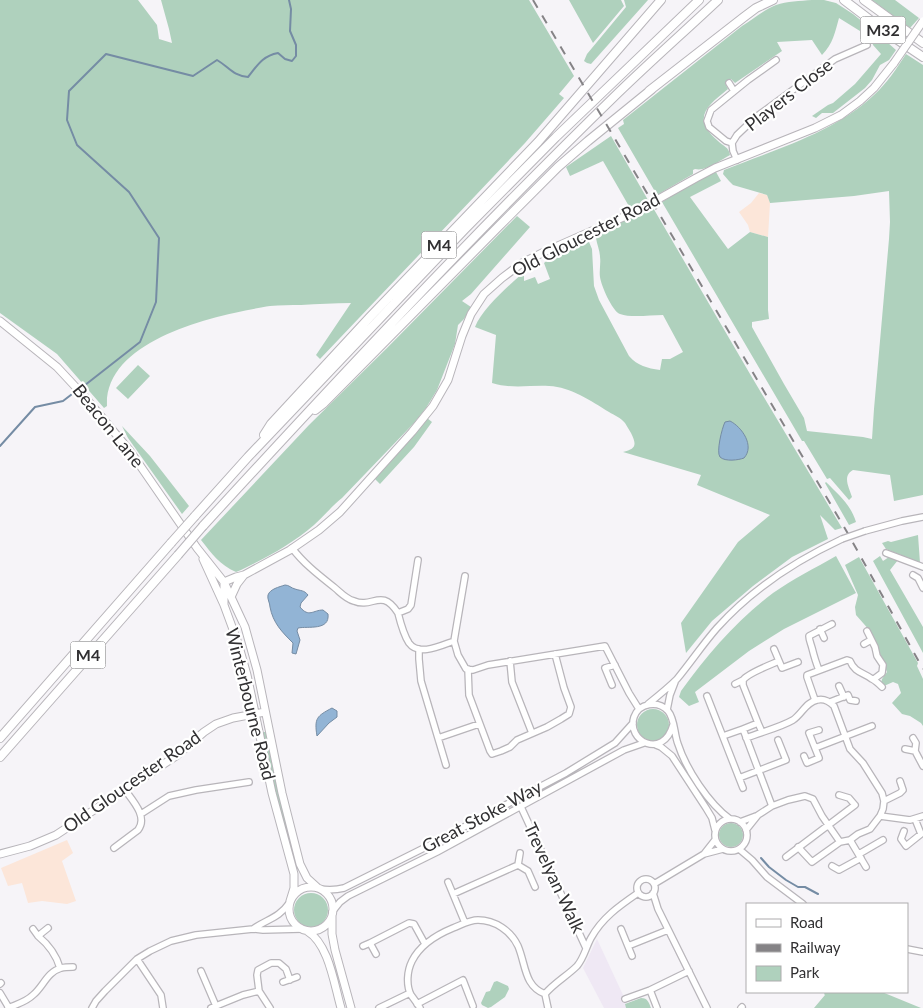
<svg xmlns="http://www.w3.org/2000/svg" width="923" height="1008" font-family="Lato,sans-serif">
	<rect width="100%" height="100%" fill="#f6f4f8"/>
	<!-- commercial -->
	<path fill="#fce6d9" d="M759,193l8,2 3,8 -2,34 -18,-5 -2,-7 -9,-13 12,-9z
		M67,840l6,13 -11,8 14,40 -9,3 -25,-3 -14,2 -6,-20 -14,3 -7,-18z"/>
	<!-- built -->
	<path fill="#efe8f4" d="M597,939l26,56 4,13h-23l-21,-40z"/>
	<!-- green -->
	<path fill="#afd1bd" d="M0,0h138l19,25 2,14 13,4 -3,-14 -8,-29h368l45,76 -15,18 5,4 -39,45 -49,52 -156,164 -4,-4 35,-52c-17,0 -33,1 -50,2 -10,0 -21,0 -31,1 -50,8 -166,32 -163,100l-3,2 -47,-54 -57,-41z
		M569,0h52l3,6 -31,37z
		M624,0h24l-57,64 -4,-1 -3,-2 3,-7 39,-47z
		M812,0h12l12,3 17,11 26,21 17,15 -7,10 -9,5 -8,15 -7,8 -32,25h-11l-6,5 -4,-2 16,-11 5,-2 22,-19 26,-30 -8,-9 -2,-8 -3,-1 -29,-18c-4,14 -6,26 -17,37l-10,-15 -35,2 5,9 -47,32 -4,-4 -6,4 3,6c-21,17 -37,29 -10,52 5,5 11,6 12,14 -10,5 -24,17 -35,14l-2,1v4l-36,21 -39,-67 6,-4 -1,-4 119,-94c10,-6 23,-17 34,-21 11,-4 24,-4 36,-5z
		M872,0h23l24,18 -9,10z
		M906,54l17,11v430l-29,6 -4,-26 -37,-5c-11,6 -4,17 -1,27l-3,3 -19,-22 -3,1 -23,-38h-2l-140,-239 24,-15 30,-15 5,9 -31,16 38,52 22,-17 18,5v73l1,9 -17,3v5l32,57 20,34 3,13 56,6 9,2 2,-30 15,-170 1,-17 -1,-31 -35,5 -84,7 -3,-8 -34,-10 -4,-4 -6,-7 1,-4c50,-20 112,-38 151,-76 12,-11 22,-26 31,-40z
		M611,136l37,64 -18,8 -27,-47 -33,15 -4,-9z
		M652,206l98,168 92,154 -7,2 -15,-15 8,24 -36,18 -39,29 -41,35 -26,32 -5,-30 57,-81 32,-27 -73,-30 4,-10 -78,-23c13,-3 14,-7 8,-19 -2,-3 -4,-7 -6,-10 -4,-5 -11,-8 -16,-11 -18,-11 -38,-25 -60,-26 -19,-1 -38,3 -57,-3l4,-48 -21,-8c7,-18 33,-41 48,-54h1v8l11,-4 3,7 12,-5 -6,-16 7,-6 38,-15 3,7 2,37 5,14 30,56c9,10 18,12 31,14l2,-11h8l13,-7 -20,-37c-13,0 -32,3 -43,-1 -8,-3 -19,-29 -20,-37 -1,-7 1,-13 0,-20 0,-6 -3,-12 -4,-19l6,-7z
		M517,216l13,11 -59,67 -9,7 9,6 -7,12 -6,6 -3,19 -18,46 -11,18 -12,15 -72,75c-10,8 -18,18 -28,27 -22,19 -48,33 -73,45l-5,2c-16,-7 -24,-18 -35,-32l108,-115 78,-77z
		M138,365l12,11 -22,23 -12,-11z
		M427,418l5,4 -18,25 -34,37 -7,-7z
		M122,426l28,30 39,50 -7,8 -54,-76z
		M826,482c12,12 25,23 30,40l-7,3 -24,-42z
		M918,535l2,28 -34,-14 -4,-6 6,-2 3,1z
		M836,556l20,37 -72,36 -35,22 -54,41 4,10 -10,4 -10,-9 2,-6c26,-36 56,-71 92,-98 20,-14 42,-25 63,-37z
		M880,556l3,5 6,-4 9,3 -8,10 33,57v26l-50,-92z
		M859,557l59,106 -1,3 6,13v47l-2,-3 -11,-7 -8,-2 -10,-11 9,-10 -3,-9 -5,-2 -9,4 -3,-3 1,-4 5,-7c-2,-7 -8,-14 -8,-21l-8,-19 -15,-17 -1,-8 3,-12 -13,-30z
		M637 725a16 16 0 1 1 32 0a16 16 0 1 1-32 0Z
		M262,732h6l29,131h-2l-21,-76z
		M719 835a12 12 0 1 1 24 0a12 12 0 1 1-24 0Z
		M294 910a17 17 0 1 1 34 0a17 17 0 1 1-34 0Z
		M497,981l11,5 1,3 -4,8 -14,10 -3,1 -6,-3 -1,-2 5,-11 4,-1 4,-9z
		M825,992h57l39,16h-107l11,-13 -1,-1z
		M641,998c7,0 8,5 10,10h-25l-1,-4z"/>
	<!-- water -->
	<path fill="#92b4d5" stroke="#758ca4" d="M730,421c12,6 25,25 14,37 -5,2 -19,4 -24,-1 -4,-5 2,-29 5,-35z
		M285,585c4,0 6,3 10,4 6,2 9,1 13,6l-7,8 -1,4c9,11 13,3 23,3l5,4c2,17 -20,12 -30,14l-1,3 3,9 -4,14 -4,-1 1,-10c-11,-11 -20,-20 -23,-36 0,-4 -3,-8 -2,-12 2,-6 11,-8 17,-10z
		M332,708l5,3v6l-8,6 -12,13c-3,-18 0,-20 15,-28z"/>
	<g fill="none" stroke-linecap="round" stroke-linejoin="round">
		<!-- stream -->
		<path stroke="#758ca4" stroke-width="2" d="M80,389l60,-47 16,-40 3,-64 -30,-46 -52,-47 -10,-25 2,-29 37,-37 87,22 24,-16c12,7 16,16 31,17 9,-11 14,-21 30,-24l7,6 7,2 4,-5v-11l-6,-14 1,-22 -2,-9
			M0,446l35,-39 28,-6 13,-10
			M761,858l8,9 17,13 12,7h7l13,7"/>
		<defs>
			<path id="minor" d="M729,83l5,8
				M732,143l-6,-2 -17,-14 -2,-6 4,-11 37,-30 28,-20
				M737,160l-4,-9 -1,-8 5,-8 19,-18 79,-58 32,-14
				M865,531l37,-10 21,-4
				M292,548c12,16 28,28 43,40 6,5 11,11 19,13 19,8 27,-14 44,12
				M886,553l37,14
				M418,560l-7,45 -3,4 -10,4c2,8 7,24 11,30 10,14 33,2 45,-2
				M913,575l5,3 5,10
				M465,576l-11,65 4,14 8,14 7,1 15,-5 117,-19 24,47 10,16
				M820,629l4,9
				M867,631l8,16 2,9 6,9 -1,8 -8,6
				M864,644l7,-4
				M419,649v10l2,22 25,84
				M774,649l8,19 16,-6
				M510,661l2,21 20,51
				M468,669l1,26 21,56 2,3 9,-3 9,-4 7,-7 30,-13 14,-8 8,-5 2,-7 -7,-19 -9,-34
				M819,670c-3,-7 -5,-14 -7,-22 -1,-4 -3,-8 -3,-12l23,-12
				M735,684l8,-4
				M612,685l-7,-17 10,-3
				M839,686l5,11
				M707,696l36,92
				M815,700l-8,-23v-2l40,-15 3,1c5,12 13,11 22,18 4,2 7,5 10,8
				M830,702l18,-7 2,5 6,1
				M648,704c10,-8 20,-16 29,-25 14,-17 26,-35 40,-51 35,-39 78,-67 125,-89
				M667,710l3,-15 5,-13
				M758,723l-15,-38v-5c5,-7 27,-15 36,-19
				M673,725c-10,35 -47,16 -39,-8 5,-14 24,-17 34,-6 7,8 6,23 10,33 8,25 31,60 52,75
				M762,732l-4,-9 -15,6 29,77
				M723,736l20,-7
				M438,738l41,-14
				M913,738l3,5 -1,8 8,15
				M656,745l5,2 11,9 34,52 6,10 3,12
				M815,748l57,-22
				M905,749l10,2
				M804,756l3,7 12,-5 -10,-25 10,-3
				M739,778l47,-18 -8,-20
				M884,801l16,-8 3,-3 -3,-9
				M521,807l65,141
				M141,814l28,-18 27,-6 53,-8
				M880,816l30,4 13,-4
				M715 835a16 16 0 1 1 32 0a16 16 0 1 1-32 0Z
				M740,822l16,-6
				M746,830l12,-15 14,-9 16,-6 17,-4 8,3 9,17 18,26 10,-2 8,-6 12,-5 10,-13 3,-7 1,-8 -2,-8 -19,-30 -13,-14 -16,-43c-5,-5 -10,-8 -17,-6 -11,2 -15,14 -24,20 -14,8 -32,12 -47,18
				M904,831l-3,8 5,7 15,-12 -6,-15
				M715,840l-11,14 19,-5
				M850,840l16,27
				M798,847l14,15 28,-20
				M114,848l24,-18c10,-13 -5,-29 -13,-40
				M739,849l13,11 15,17 36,27
				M859,854l24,-14
				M786,857l69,-52 -6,-7 -10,-3
				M518,865l10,6 7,16
				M832,866l7,4 22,-12
				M637 888a9 9 0 1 1 18 0a9 9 0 1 1-18 0Z
				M448,882l17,41
				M654,884l50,-30
				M320,889c8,1 16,1 24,-1l84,-42 138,-73 49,-30 18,-20
				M653,893l5,16 49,99
				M453,894l65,-29 2,-12
				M332,912l8,-10 8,-6 89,-44 187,-102 20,-7
				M48,928l-10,8c11,9 18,18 22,32
				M33,929l5,7
				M253,929c16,-11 25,-10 37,-27
				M621,929l11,27
				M370,943l39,-20 5,1 11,20
				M363,946l7,-3 6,11
				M628,946l40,-16
				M907,949l16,3
				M137,959l24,36 2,13
				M201,971l15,35
				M283,982l14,-5
				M0,984l1,-1
				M650,990l7,18
				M0,993l9,15
				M545,994c9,-11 22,-18 32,-28 7,-8 9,-19 14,-28 11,-20 28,-32 47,-45
				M545,994l3,14
				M625,999l25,-9 39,-19
				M417,1004l46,-24 10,26
				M8,1008c9,-4 18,-6 25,-13 10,-8 14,-23 28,-27 4,-1 8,-1 12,-1
				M92,1008l4,-7 9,-10 32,-32 13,-8 21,-10 25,-6 57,-6 10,1 39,-1
				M211,1008l32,-13 16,-4
				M270,1008l-11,-17 -2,-16 1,-5 13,-7h8l7,6 4,11
				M379,1008l31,-15
				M420,1008c-3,-5 -6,-9 -9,-13 -5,-10 -4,-24 1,-34 8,-16 24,-26 41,-33 8,-3 16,-8 25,-8 17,0 33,11 40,26 8,19 6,40 27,48
				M741,1008l1,-1"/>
			<path id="major" d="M0,321l57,46 27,29 46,55 67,97 27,34 21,45 12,43 25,123 18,71 7,14 11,10
				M203,559l21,46 14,38 9,32 25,118 22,81v14l-4,13
				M231,597l6,-13 7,-9
				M224,605v-23l12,-5 8,-2 46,-25 29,-20 21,-18 72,-80 21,-26 15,-26 14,-44 9,-22 13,-20 18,-16 20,-15 22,-11 93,-41 59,-33 19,-10 100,-40 26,-13 19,-14 14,-13 20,-25
				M0,854l30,-8 26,-11 120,-79 28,-24 12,-8 17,-6 32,-6
				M289 909a22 22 0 1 1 44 0a22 22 0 1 1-44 0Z
				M332,916v18l3,16 16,58
				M307,931c22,13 27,53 34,77"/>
			<path id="highway" d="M844,0l42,32 37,25
				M864,0l59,43
				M649,91l95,-74 12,-9 17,-8
				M315,410l9,-7 174,-176 60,-60 30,-26 64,-52
				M264,435l7,-11 99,-107 168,-175 123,-142
				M195,516l53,-59 217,-228 91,-92 143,-137
				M203,526c135,-147 272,-294 415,-433 33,-32 67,-62 100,-93
				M0,738l171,-195
				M0,757l178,-202"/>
		</defs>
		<!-- minor casing -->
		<use href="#minor" stroke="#b8b5ba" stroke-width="8"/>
		<!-- major casing -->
		<use href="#major" stroke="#b8b5ba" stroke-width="9"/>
		<!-- highway casing -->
		<use href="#highway" stroke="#b8b5ba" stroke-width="10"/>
		<!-- minor -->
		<use href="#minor" stroke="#fff" stroke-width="5.5"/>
		<!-- major -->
		<use href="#major" stroke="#fff" stroke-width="7"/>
		<!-- highway -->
		<use href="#highway" stroke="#fff" stroke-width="8"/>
		<!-- rail -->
		<path stroke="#858386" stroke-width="2" stroke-dasharray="9 9" stroke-linecap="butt" d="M533,0l314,532 76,137"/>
		<defs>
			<path id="minor-bridge" d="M842,539l23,-8"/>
			<path id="major-bridge" d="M894,63l29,-42"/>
			<path id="highway-bridge" d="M171,543l24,-27
				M178,555l25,-29"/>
		</defs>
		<!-- minor-bridge casing -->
		<use href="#minor-bridge" stroke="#b8b5ba" stroke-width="8" stroke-linecap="butt"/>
		<!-- major-bridge casing -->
		<use href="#major-bridge" stroke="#b8b5ba" stroke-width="9" stroke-linecap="butt"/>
		<!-- highway-bridge casing -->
		<use href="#highway-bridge" stroke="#b8b5ba" stroke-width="10" stroke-linecap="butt"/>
		<!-- minor-bridge -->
		<use href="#minor-bridge" stroke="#fff" stroke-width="5.5"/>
		<!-- major-bridge -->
		<use href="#major-bridge" stroke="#fff" stroke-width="7"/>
		<!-- highway-bridge -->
		<use href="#highway-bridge" stroke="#fff" stroke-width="8"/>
	</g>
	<g text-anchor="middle" stroke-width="4.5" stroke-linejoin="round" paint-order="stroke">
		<!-- shield labels -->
		<g fill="#fff" stroke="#6f6e70" stroke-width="1">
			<rect x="860.5" y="16.5" width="45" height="27" rx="4"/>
			<rect x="421.5" y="231.5" width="35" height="27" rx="4"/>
			<rect x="70.5" y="641.5" width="35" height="27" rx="4"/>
		</g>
		<g font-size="16" font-weight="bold" fill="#313032">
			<text x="883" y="36">M32</text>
			<text x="439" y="251">M4</text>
			<text x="88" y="661">M4</text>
		</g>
		<!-- street labels -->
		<g font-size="18" fill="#313032" stroke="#fff">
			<text transform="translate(789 95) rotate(-38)" y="6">Players Close</text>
			<text transform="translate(586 235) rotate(-27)" y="6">Old Gloucester Road</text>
			<text transform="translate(108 426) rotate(51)" y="6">Beacon Lane</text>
			<text transform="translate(250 704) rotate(76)" y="6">Winterbourne Road</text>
			<text transform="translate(132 782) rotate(-35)" y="6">Old Gloucester Road</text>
			<text transform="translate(482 817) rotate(-28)" y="6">Great Stoke Way</text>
			<text transform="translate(554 878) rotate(65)" y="6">Trevelyan Walk</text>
		</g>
	</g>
	<!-- legend -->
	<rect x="746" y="903" width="162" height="90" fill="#ffffff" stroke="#adacad"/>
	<rect x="756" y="919" width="25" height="8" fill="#ffffff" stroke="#adacad"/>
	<text x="790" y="928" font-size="15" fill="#313032">Road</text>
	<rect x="756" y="944" width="25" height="8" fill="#858386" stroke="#adacad"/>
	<text x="790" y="953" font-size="15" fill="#313032">Railway</text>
	<rect x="756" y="966" width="25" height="15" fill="#afd1bd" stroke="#adacad"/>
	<text x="790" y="978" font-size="15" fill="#313032">Park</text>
</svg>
